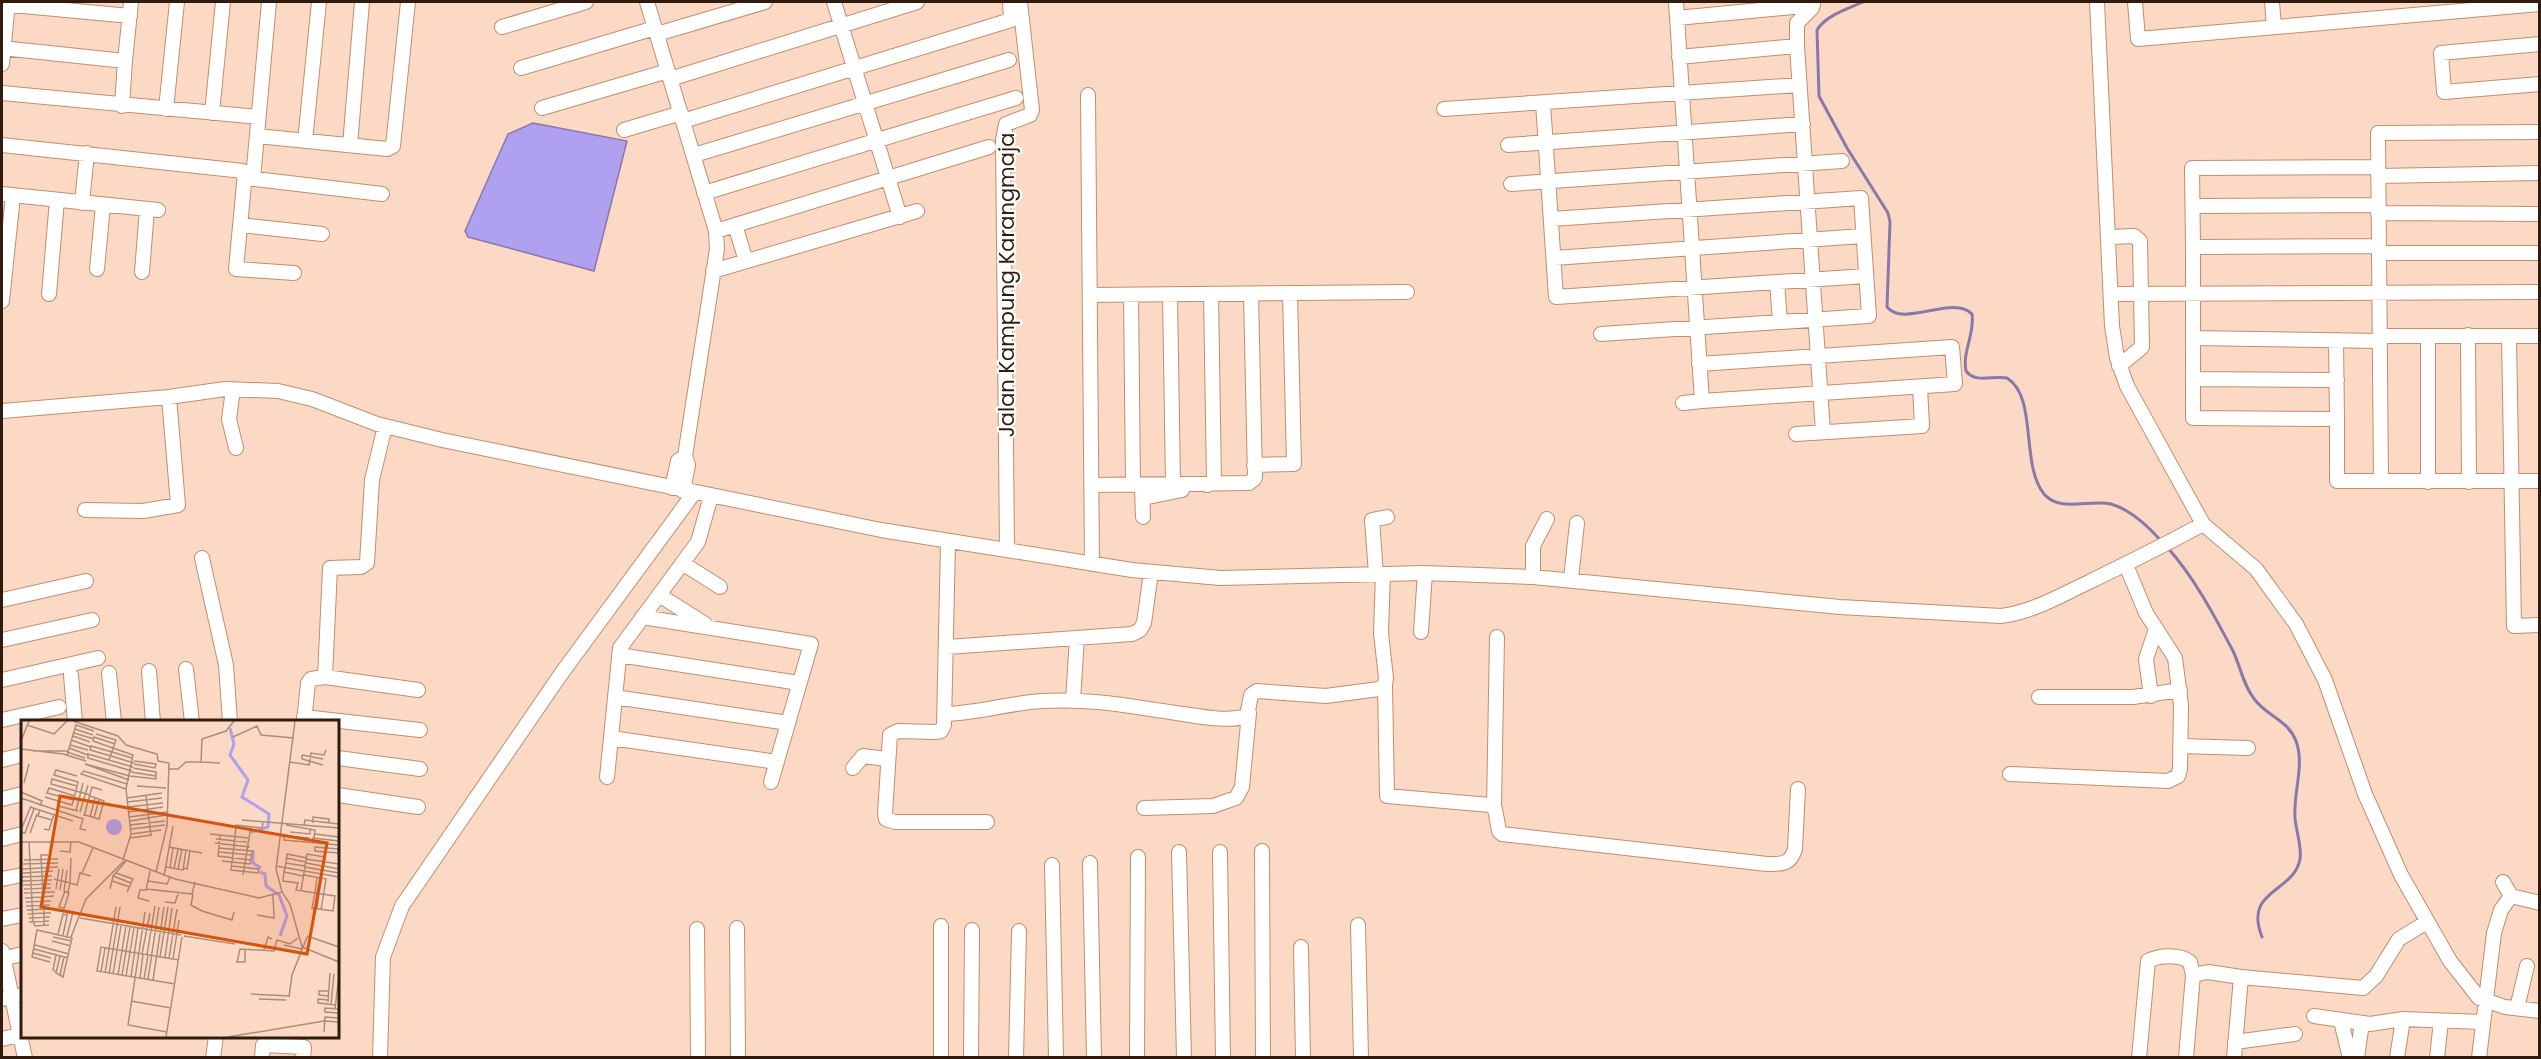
<svg xmlns="http://www.w3.org/2000/svg" width="2541" height="1059" font-family="Poppins,sans-serif">
	<rect width="100%" height="100%" fill="#fcd9c5"/>
	<!-- water -->
	<path fill="#afa0f0" stroke="#8978ac" stroke-width="1.5" d="M533,123l94,18 -33,130 -126,-34 -3,-6 43,-97z"/>
	<g fill="none" stroke-linecap="round" stroke-linejoin="round">
		<!-- stream -->
		<path stroke="#8978ac" stroke-width="3" d="M1863,2c-15,7 -37,13 -46,28l2,66 28,52 41,65 2,9 -3,85c17,21 66,-13 85,7 3,20 -10,38 -6,57 10,13 27,4 41,7 31,19 13,86 37,116 16,19 46,5 67,10 20,6 38,23 51,38
			M2167,547c27,30 47,68 66,104 8,17 10,34 22,49 12,16 33,20 41,41 9,24 -3,52 -1,77 1,13 7,28 5,41 -6,34 -57,30 -38,78"/>
		<defs>
			<path id="minor" d="M647,2l69,229 1,18 -32,207 3,9 -5,26
				M834,2l66,215
				M1676,2l26,399 253,-17 -3,-37 -253,17
				M1813,2l-1,6 -15,15v23l26,386
				M2097,2l15,324 5,32 10,28 76,138
				M2135,2l3,37 402,-35
				M2272,2l2,25
				M2,4l128,12
				M1677,18l136,-13
				M502,27l84,-25
				M657,34l108,-32
				M2540,44l-99,9 3,39 96,-8
				M2,48l123,13 6,-59
				M1679,57l118,-11
				M2,64l6,-62
				M521,68l134,-40
				M670,79l247,-77
				M2,93l256,24
				M1088,95l4,469
				M1543,103l13,194 310,-21
				M122,106l3,-45
				M542,108l126,-37
				M166,109l11,-107
				M1444,109l356,-24
				M212,113l11,-111
				M683,121l328,-101 -1,-18
				M624,130l57,-17
				M257,136l130,13 6,-3 15,-144
				M305,141l14,-139
				M2,145l241,26 2,2 -9,96 58,4
				M350,145l12,-143
				M1508,145l295,-21
				M694,155l315,-95
				M2378,176l162,-3
				M247,178l135,16
				M253,179l16,-177
				M1511,184l331,-23
				M704,193l312,-95
				M2,194l156,16
				M82,203l5,-50
				M2193,206l185,-1
				M2378,213l162,1
				M1551,219l310,-21 8,118 -268,18
				M240,225l82,9
				M735,225l11,36
				M716,231l273,-84
				M2109,237l25,-1 6,5 2,106 -23,19
				M2378,246l-185,1v91l186,3
				M2193,247l-1,-79 186,-1
				M2379,253h161
				M1554,258l309,-22
				M97,269l6,-64
				M713,271l204,-60
				M142,272l5,-63
				M1777,282l3,40
				M49,294l8,-94
				M2111,294l429,-2
				M1090,295l317,-3
				M1131,295l2,190
				M1170,295l3,189
				M2,301l11,-105
				M2468,335l1,147
				M2379,336h161
				M2428,336v146
				M2509,336l5,290 26,-1
				M2193,338v80l144,1v62h203
				M2336,340l1,79
				M2193,379l144,1
				M233,390l-4,29 7,29
				M1683,403l19,-2
				M2,411l167,-14 56,-8 53,2 34,8 65,25 65,16 439,90 251,40 88,8 205,-5 108,4 307,30 161,9c32,-4 58,-20 86,-33 39,-19 78,-38 116,-59l53,45 40,55 29,56 40,114 36,81 49,86 29,37 26,9 35,4
				M1796,434l126,-8 -2,-39
				M1254,465l40,-1 -4,-171
				M2381,481l-3,-348 162,-1
				M1091,485l158,-2 6,-5 -4,-184
				M1207,485l7,-2 -3,-189
				M672,488l6,-27 7,-5
				M1142,489l1,28
				M1143,498l39,-8
				M85,510l58,1 35,-6 -9,-108
				M948,542l-4,183 -3,6 -6,1 -37,-1 -8,4 -5,79 1,5 9,3h92
				M1007,550l-4,-410 3,-16 24,-9 2,-5 -12,-108
				M202,558l24,107 4,57
				M682,563l38,24
				M1376,574l-4,-54 15,-3
				M1533,577v-31l14,-27
				M1571,579l6,-56
				M659,595l46,29
				M2,600l84,-19
				M642,617l169,27 -40,138
				M1421,632l4,-59
				M2,640l90,-20
				M947,647l185,-13 8,-4 4,-7 7,-51
				M619,655l180,28
				M186,669l6,53
				M149,671l4,51
				M109,673l5,49
				M71,675l4,47
				M325,677l5,-109 31,-1 6,-4 5,-83 13,-54
				M2,680l96,-22
				M1385,685l2,111 103,9 5,4 4,22 3,3 265,30c15,0 23,1 28,-15l3,-60
				M2151,696l-5,-37 10,-30
				M615,697l173,26
				M2039,697h94l47,-7
				M1073,700l4,-62
				M946,714c33,-1 63,-11 96,-13 53,-3 90,6 141,13 20,3 45,8 64,2l4,-21 6,-4 69,5 53,-7 6,-4 1,-7 -5,-45 2,-59
				M304,717l116,13
				M2,720l57,-13
				M304,722l4,-39 3,-4 14,-2 93,13
				M611,738l166,24
				M2180,746l68,2
				M338,758l82,11
				M2,760l20,-5
				M853,768l10,-12 24,3
				M2010,774l158,7 10,-5 2,-7 1,-64 -6,-47 -29,-45 -20,-48
				M607,777l13,-129 78,-106 13,-46
				M338,795l80,12
				M2,799l20,-5
				M1494,807l3,-170
				M1144,808l69,-2 23,-8 6,-11 7,-74
				M2,839l20,-5
				M1262,851l1,207
				M1179,852l5,206
				M1220,852l3,206
				M1090,863l4,195
				M1052,865l4,193
				M2,879l20,-4
				M2503,882l8,14 29,7
				M2,919l20,-4
				M1358,925l3,133
				M941,926v132
				M737,928l1,130
				M697,929l1,129
				M1301,947l2,111
				M2,951l23,107
				M2,959l20,-5
				M2,999l20,-4
				M2517,1008l10,-42
				M2314,1016l56,8 33,-5 80,3
				M2341,1021l9,37
				M2,1039l20,-5
				M2235,1042l60,-8
				M213,1058l3,-22
				M262,1058l1,-13 41,2 -1,11
				M380,1058l3,-101 19,-51 159,-232 133,-181
				M971,1058l1,-128
				M1016,1058l3,-127
				M1137,1058l1,-201
				M2139,1058l9,-97c11,-6 32,-7 42,1l3,13
				M2186,1058l7,-83 15,-3 33,5
				M2234,1058l7,-81 122,11 13,-12 23,-37 28,-17
				M2357,1058l5,-35
				M2397,1058l6,-39
				M2437,1058l4,-37
				M2479,1058l15,-125 7,-23 10,-14"/>
		</defs>
		<!-- minor casing -->
		<use href="#minor" stroke="#c38d6d" stroke-width="16"/>
		<!-- minor -->
		<use href="#minor" stroke="#fff" stroke-width="14"/>
	</g>
	<g text-anchor="middle" stroke-width="4.5" stroke-linejoin="round" paint-order="stroke">
		<!-- street labels -->
		<g font-size="21" fill="#301b0e" stroke="#fff">
			<text transform="translate(1007 285) rotate(-90)" y="7">Jalan Kampung Karangmaja</text>
		</g>
	</g>
	<!-- overview -->
	<g transform="translate(21 720)">
		<rect width="318" height="318" fill="#fcd9c5"/>
		<path d="M85 107a8 8 0 1 1 16 0a8 8 0 1 1-16 0Z" fill="#afa0f0"/>
		<path fill="none" stroke="#afa0f0" stroke-width="3" d="M209,8l4,16 -4,11 18,25 -6,17 27,17 -1,13 -17,5M232,130v13l8,5M239,152l5,2 1,12 13,9 8,21 -7,20"/>
		<path fill="none" stroke="#aa8d7c" stroke-width="1.5" d="M52,1l45,15 8,9 31,9 1,7 11,2 -2,63 -11,46M6,5l27,9 13,-13M54,9l18,6M53,13l20,6M75,14l20,6 -7,20M52,16l17,6M212,17l24,-11 4,9 33,3M50,20l20,7M0,21l8,-20M94,24l-21,-7 -1,4 40,14 -7,34 5,45 -8,26M49,25l18,5M48,28l19,7M0,29l42,5 23,7M12,31h35M46,32l18,6M91,32l20,6M46,35l9,-30 18,6M281,35v4l21,6M281,35l21,4M90,36l-21,-6 1,-4 21,6M90,36l23,7M180,42l19,1M269,42l19,3 2,-12 13,2 2,-5M113,44l21,4 1,-4 -22,-3M148,49h9l8,-7h15l1,-23 24,-8 8,-10M111,51l-44,-13v-4l45,13M110,52l25,4M56,56l-21,-6 -2,5 24,7 -1,4M109,56l26,3v-7l-23,-4M31,59l25,7 -1,5 -25,-7zM108,60l-44,-16 45,12M3,63l5,-19M116,66l29,2M105,69l-45,-15 3,-3 43,13M0,72l21,9 -2,5M125,76l5,39M24,77l27,8 4,-14 14,4M0,78l62,21 -3,10 6,1M106,78l35,-5M53,80l-27,-7 2,-5 26,8M106,82l35,-4M37,86l20,5M9,87l43,14M107,87l35,-4M19,90l-2,6 14,4M55,91l7,-28M59,92l8,-27M108,92l34,-5M64,95l14,4 5,-18 -14,-5M63,96l8,-29 10,3M69,97l5,-19M108,97l38,-5M73,98l5,-19M221,100l97,8M109,101l36,-6M292,103v-6l16,2v4M109,105l35,-4M265,105l29,5 -1,8M283,105l1,-5 34,4M23,109l5,1 5,-16M110,109l34,-4M0,110l10,-24M0,112l4,1 9,-24M269,112l20,2v-5M9,113l7,-19M110,114l30,-4M189,114l38,4M294,114l24,3M199,115l-2,21 33,4M109,118l22,-3M288,118l-25,-2v4l55,5M291,118l27,3M195,119l31,3M0,122h58l96,37 84,19 23,-6 8,12 12,43 37,15M8,122l4,80M194,123l35,4M148,127l33,6M198,128l33,3 -1,9M317,129v4l-23,-2v-4l24,2M39,131l10,1 1,-11M197,132l33,3M27,135h-7l3,58h7M265,138l20,4M285,139l33,5M3,140l34,-1M201,141l28,3 1,-4M265,143l1,-9 20,4M285,143l17,3 -1,8 17,3M2,144l35,-1M211,146l27,3 -1,4 -27,-3 4,-33 1,-12 26,3 1,-5M255,146l46,8 -5,35M145,147l17,3 3,-20M284,147l34,6M149,148l3,-20M162,148l4,1 3,-18M2,149l35,-2M153,149l4,-20M157,149l4,-20M263,152l-1,9 15,2 -2,7 19,3 20,3 -2,15 -21,-3 3,-15 2,-15M2,153l30,-2M61,153l11,-25M95,153l17,6 -6,13M222,155l8,-49M283,155l22,4 -5,31M92,156l18,7M143,156l9,-50M282,156l-19,-4 2,-9 19,3M1,157l30,-1M33,159l16,4 1,-25M1,161l30,-1M91,161l18,6M127,161l19,3 3,-7M2,165l28,-1M3,169l27,-1M35,169l3,-20M89,169l3,-13 13,-15M125,169l46,5 3,-12M39,170l3,-21M280,171l6,-37 18,3 -2,9 16,3M47,172l2,-9 7,2 3,-12 11,3M261,172l-6,-23 19,-148M3,173l31,-1M172,174l-2,11 11,6 30,9 2,-8M4,178l29,-2M128,181l-11,-3 2,-8h6l4,-19M5,182l25,-1M144,182l10,1 3,-9M5,186l24,-1M43,188l-5,-1 6,-16M6,190l24,-1M42,192l6,-19 -5,-2 3,-21M124,192l-17,113 39,7M7,194l16,-1v13M236,195l17,3 -1,-23M8,198l21,-1M59,198l101,17M8,202l20,-1M12,202l2,4 14,-1M37,214l5,-20 3,1M42,215l5,-24 5,1 -6,24M163,216l51,8M286,216l32,11M32,217l19,4M50,217l15,-38 38,-38M31,221l19,5M14,225l34,9M263,225l18,4M13,229l34,9M224,229v13h-8l3,-13 34,2 3,-11 13,4 8,-6M243,230l4,-13 4,2M12,233l18,5M121,234l8,-41M126,235l8,-49M139,237l8,-50M144,237l7,-49M148,238l8,-49M152,239l6,-39M29,242l-18,-5 5,-27 35,8 -9,39 -7,-4 4,-17M35,252l-3,-2 3,-15M80,252l4,-24M84,253l11,-66M88,254l11,-67M92,254l8,-48M39,255l4,-18M97,255l8,-49M101,255l8,-48M105,256l8,-48M110,257l7,-49M119,258l3,-24M123,259l4,-24M127,259l11,-72M132,260l11,-73M154,264l-78,-13 4,-24 78,13M230,274l39,2M307,276l-9,-1v-4h10M268,277l3,-22 15,-38M238,279l27,1M307,280l-10,-1v4l18,2M110,281l40,7M307,282l2,-29M310,284l3,-30M314,289l4,-33M318,289l-14,-1v4l14,1M303,312l1,-15 14,1M145,317l16,-100M207,317l96,-16 15,1"/>
		<path fill="#d6530c" fill-opacity="0.15" stroke="#d6530c" stroke-width="3" d="M39,76l267,47 -20,111 -266,-47z"/>
		<rect width="318" height="318" fill="none" stroke="#301b0e" stroke-width="3"/>
	</g>
	<!-- border -->
	<rect width="2541" height="1059" fill="none" stroke="#301b0e" stroke-width="6"/>
</svg>
